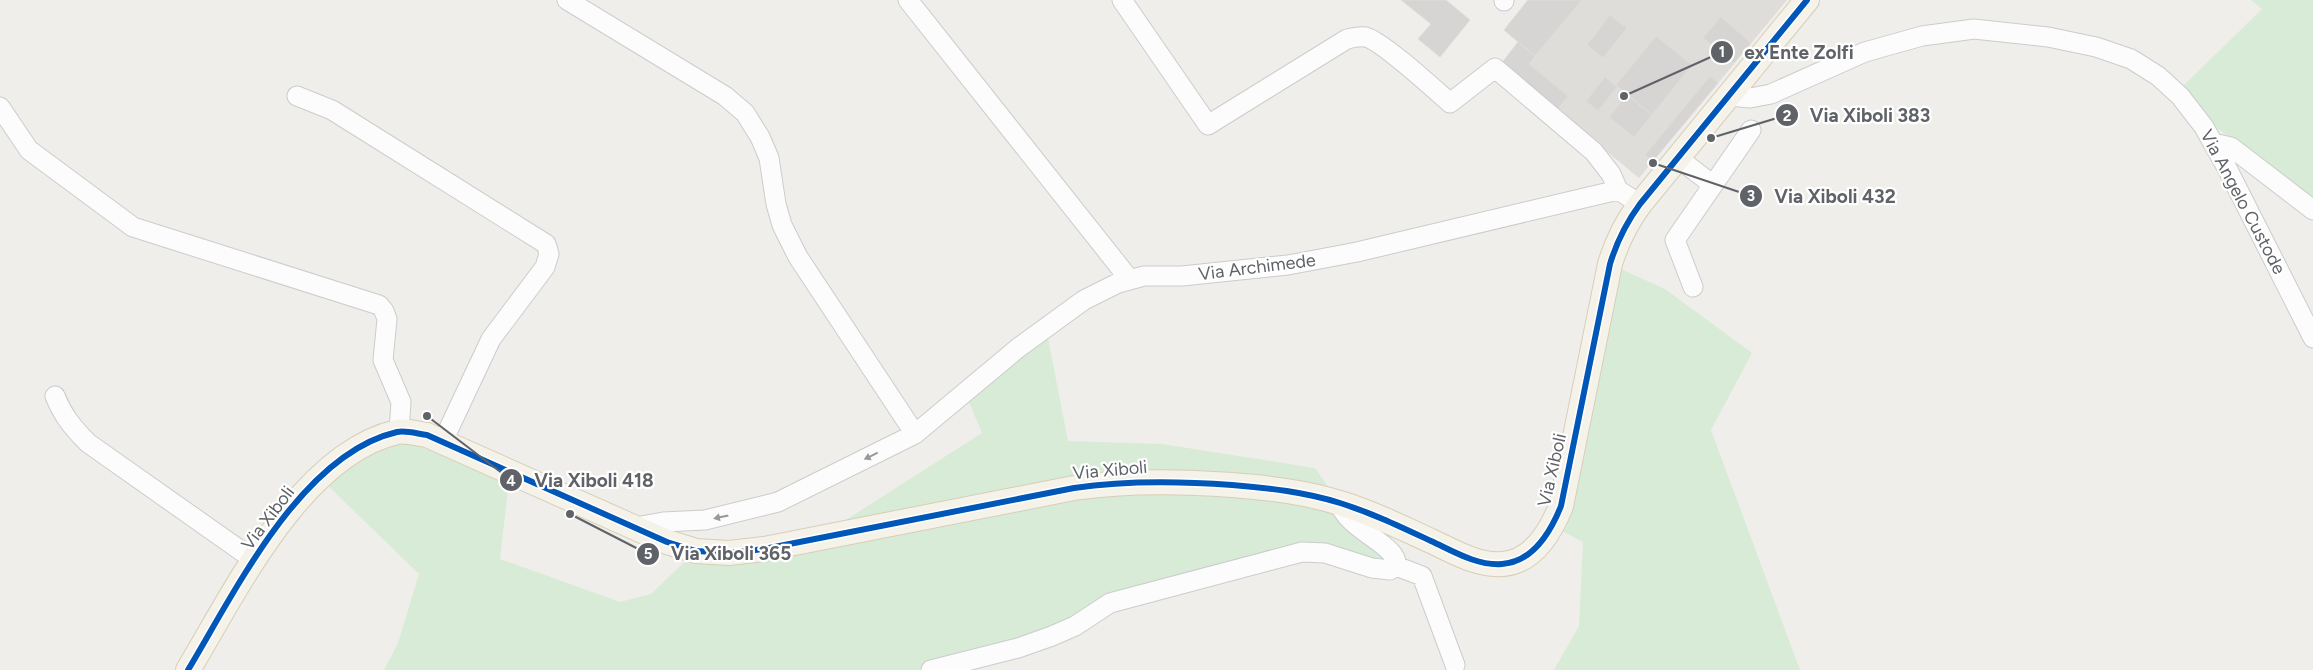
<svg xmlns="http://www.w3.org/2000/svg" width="2313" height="670" font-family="Figtree,sans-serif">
	<rect width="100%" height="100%" fill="#efeeea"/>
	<!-- industrial -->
	<path fill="#dfddda" d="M1528,0h259l-148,178 -138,-114 17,-22 -14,-12z"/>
	<!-- green -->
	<path fill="#d8ebd6" d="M2251,0h62v199l-99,-73 -32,-39 80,-78z
		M1610,264l55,25 87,64 -41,77 89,240h-246l25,-44 4,-84 -30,-16z
		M1046,328l22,113 94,3 153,24 24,34 57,64 -71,-13 -233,60 -161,57h-547l14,-27 21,-69 -99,-96 79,-47 111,40 -10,88 120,43 31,-8 45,-43 120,-12 166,-106 -17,-40z"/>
	<!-- building -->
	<path fill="#d6d5d3" stroke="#deddd9" d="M1401,0h45l24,20 -30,37 -22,-18 13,-15z
		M1528,0h54l-47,56 -31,-26z
		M1610,15l17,13 -24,30 -16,-13z
		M1721,17l30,26 -17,20 -31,-25z
		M1656,36l36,29 -40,50 -36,-30z
		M1518,42l17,14 -6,8 39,32 -11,14 -56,-46z
		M1710,76l8,7 -65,78 -8,-6z
		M1605,77l12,10 -19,24 -12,-10z
		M1627,95l25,20 -18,22 -25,-20z"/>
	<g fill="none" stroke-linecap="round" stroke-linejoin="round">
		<defs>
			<path id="minor" d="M567,0l158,96 20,17 15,24 9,21 7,46 6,21 16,32 117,177
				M908,0l222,280
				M1122,0l86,125 139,-86c7,-2 12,-3 19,-2 17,5 68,52 84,66l45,-35 99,84 17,22 7,16
				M1504,1v-1
				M297,96l35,14 214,134 3,10 -4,13 -54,72 -48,102
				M1729,96l21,2 21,-4 94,-42 57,-16 52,-7 74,8 48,10 35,12 27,17 22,20 24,31 23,41 86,170
				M0,107l29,43 104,77 246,78 5,6 3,8 -4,41 18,42 -2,29
				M2213,143l18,4 82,63
				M1678,158l35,27
				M1693,287l-18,-47 76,-110
				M55,396c8,20 18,32 33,47l166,117
				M636,527l27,-5 42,-2 73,-18 137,-68 103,-86 66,-48 34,-17 26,-7h38l106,-11 69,-13 261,-62 22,14
				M1396,566l26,10 33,89
				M931,670l87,-22 34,-12 23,-10 35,-23 192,-51 23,1 47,15 18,2 6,-4c4,-21 -49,-35 -57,-64"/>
			<path id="major" d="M188,670c47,-78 113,-216 209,-238 9,-2 21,2 30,3l240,107 29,9 33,2 35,-4 310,-61c53,-8 105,-7 158,-3 37,3 73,7 108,18 32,10 61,24 91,38 22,10 46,25 71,23 31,-2 49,-33 59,-58l49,-242c7,-23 16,-41 30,-60l167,-204"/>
		</defs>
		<!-- minor casing -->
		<use href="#minor" stroke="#cbcccc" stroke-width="21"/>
		<!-- major casing -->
		<use href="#major" stroke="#d7ceb8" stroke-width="26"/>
		<!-- minor -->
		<use href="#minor" stroke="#fdfcfc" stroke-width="19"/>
		<!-- major -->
		<use href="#major" stroke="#f4f2e9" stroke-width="24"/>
		<defs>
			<path id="cycleway" d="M188,670c47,-78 113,-216 209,-238 9,-2 21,2 30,3l240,107 29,9 33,2 35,-4 310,-61c53,-8 105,-7 158,-3 37,3 73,7 108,18 32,10 61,24 91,38 22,10 46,25 71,23 31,-2 49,-33 59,-58l49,-242c7,-23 16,-41 30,-60l167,-204"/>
		</defs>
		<!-- cycleway casing -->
		<use href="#cycleway" stroke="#fff" stroke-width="9"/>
		<!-- cycleway -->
		<use href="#cycleway" stroke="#0057b8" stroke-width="6"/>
	</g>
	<!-- one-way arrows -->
	<defs><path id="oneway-solid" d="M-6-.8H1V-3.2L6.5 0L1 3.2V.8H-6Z" transform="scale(1.25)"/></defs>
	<g fill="#96999c">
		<use href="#oneway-solid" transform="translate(871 456) rotate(154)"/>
		<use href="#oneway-solid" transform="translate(721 517) rotate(168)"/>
	</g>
	<g text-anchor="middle" stroke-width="4.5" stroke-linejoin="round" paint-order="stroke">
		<!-- street labels -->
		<g font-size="18" fill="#5f6368" stroke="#fff">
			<text transform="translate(2243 202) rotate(62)" y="6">Via Angelo Custode</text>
			<text transform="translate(1257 267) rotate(-7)" y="6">Via Archimede</text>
			<text transform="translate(1110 470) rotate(-5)" y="6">Via Xiboli</text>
			<text transform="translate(1552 470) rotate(-77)" y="6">Via Xiboli</text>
			<text transform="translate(268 518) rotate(-53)" y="6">Via Xiboli</text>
		</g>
	</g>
	<!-- callouts -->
	<path fill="none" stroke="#5f6368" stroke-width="2" d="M1624 96L1722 52M1711 138L1787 115M1653 163L1751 196M427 416L511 480M570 514L648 554"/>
	<g fill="#5f6368" stroke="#fff" stroke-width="2">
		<circle cx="1624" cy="96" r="5"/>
		<circle cx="1711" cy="138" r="5"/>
		<circle cx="1653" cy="163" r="5"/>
		<circle cx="427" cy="416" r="5"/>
		<circle cx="570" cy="514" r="5"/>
		<circle cx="1722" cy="52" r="12"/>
		<circle cx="1787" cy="115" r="12"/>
		<circle cx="1751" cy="196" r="12"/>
		<circle cx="511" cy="480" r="12"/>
		<circle cx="648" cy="554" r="12"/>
	</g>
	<g font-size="15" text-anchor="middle" font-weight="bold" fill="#fff">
		<text x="1722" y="57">1</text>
		<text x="1787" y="121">2</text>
		<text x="1751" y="201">3</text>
		<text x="511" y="486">4</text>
		<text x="648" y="559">5</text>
	</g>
	<g font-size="19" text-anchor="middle" font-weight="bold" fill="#5f6368" stroke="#fff" stroke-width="4.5" stroke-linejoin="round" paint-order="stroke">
		<text x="1799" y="59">ex Ente Zolfi</text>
		<text x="1870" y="122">Via Xiboli 383</text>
		<text x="1835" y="203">Via Xiboli 432</text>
		<text x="594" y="487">Via Xiboli 418</text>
		<text x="731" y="560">Via Xiboli 365</text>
	</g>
</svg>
